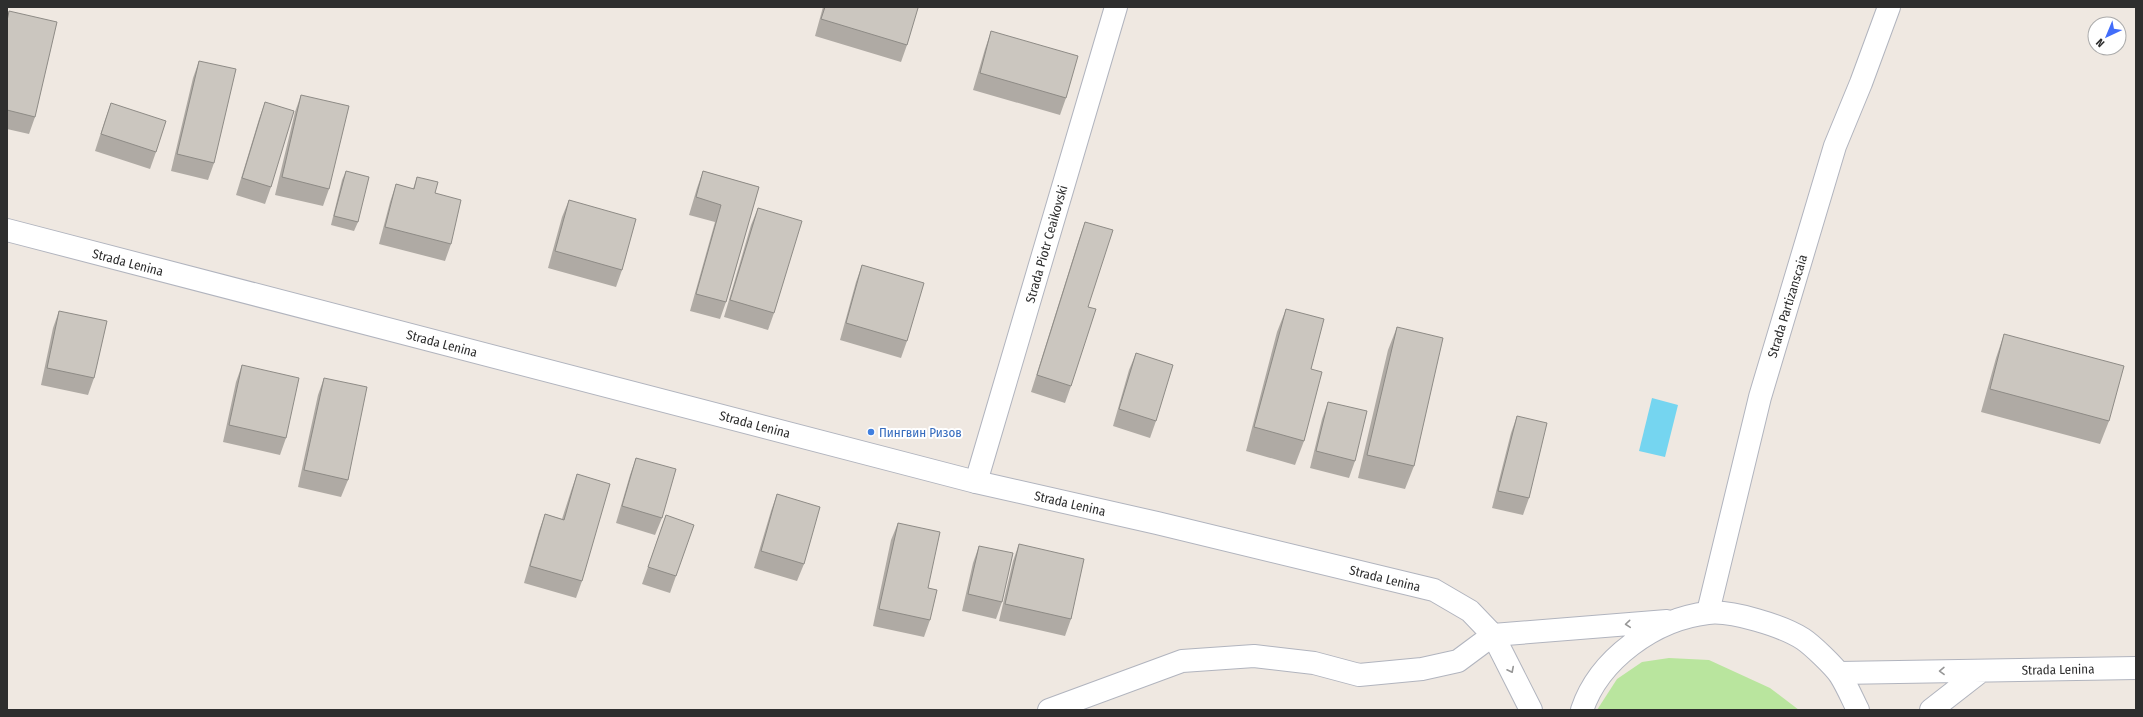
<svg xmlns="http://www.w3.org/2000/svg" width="2143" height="717" font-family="'Fira Sans Condensed',sans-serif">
	<rect width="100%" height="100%" fill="#efe8e1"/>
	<!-- green -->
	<path fill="#b9e59e" d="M1669,658l40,2 61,28 29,22h-202l20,-31 25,-17z"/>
	<!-- water -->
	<path fill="#75d5f0" d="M1652,398l26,7 -13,52 -26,-6z"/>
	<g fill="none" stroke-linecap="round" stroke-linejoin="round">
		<defs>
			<path id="minor" d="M976,482l140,-475
				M1708,612l52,-215 75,-251 26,-63 28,-76"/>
			<path id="tertiary" d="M7,230l969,252 181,41 277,67 36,21 23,24 38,75
				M1493,635l174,-14
				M1839,673l297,-5
				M1049,710l133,-49 72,-5 60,7 45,12 63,-6 36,-8 35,-26
				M1582,710c17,-51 73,-91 126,-97 23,-3 75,13 95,26 9,6 31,27 37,36 7,11 12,23 18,35
				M1931,710l50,-39"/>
		</defs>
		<!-- minor casing -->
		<use href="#minor" stroke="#b1b4be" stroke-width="24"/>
		<!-- tertiary casing -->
		<use href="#tertiary" stroke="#b1b4be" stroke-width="24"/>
		<!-- minor -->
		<use href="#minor" stroke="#fff" stroke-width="22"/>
		<!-- tertiary -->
		<use href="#tertiary" stroke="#fff" stroke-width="22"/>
	</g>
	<!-- wall -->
	<path fill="#afaaa4" d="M823,7h94l-10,38 -6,17 -86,-26z
		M9,11l26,106 -6,17 -22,-5v-112z
		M991,31l75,67 -6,17 -87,-25 12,-41z
		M199,61l15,102 -6,17 -37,-9 22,-93z
		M301,95l28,94 -6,17 -48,-11 20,-83z
		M265,102l6,85 -6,17 -29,-9 23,-76z
		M111,103l45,49 -6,17 -55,-18 10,-31z
		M346,171l12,51 -4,9 -23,-6 11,-45z
		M703,171l56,16 -33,115 -6,17 -30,-8 25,-89 -26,-7 8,-27z
		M417,177l18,16 16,51 -6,17 -66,-17 11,-42 6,-18 17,5z
		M569,200l53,70 -6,17 -68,-19 14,-51z
		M758,208l16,105 -6,17 -44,-13 27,-92z
		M1085,222l3,85 -17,79 -6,17 -34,-11 48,-153z
		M862,265l45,76 -6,17 -61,-18 16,-58z
		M1286,309l25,60 -7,72 -9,24 -49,-14 31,-119z
		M59,311l35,67 -6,17 -47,-10 12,-57z
		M1397,327l17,139 -9,23 -47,-11 30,-128z
		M2004,334l105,87 -9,23 -119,-32 15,-54z
		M1136,353l20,68 -6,17 -37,-12 16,-56z
		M242,365l44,73 -6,17 -57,-13 13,-60z
		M324,378l24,102 -7,17 -43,-10 20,-92z
		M1328,402l27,59 -6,17 -39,-10 12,-49z
		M1517,416l12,82 -6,17 -31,-7 19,-75z
		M636,458l26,60 -7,17 -39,-12 14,-48z
		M577,474l5,107 -6,17 -52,-15 15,-52 6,-17 17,5 9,-28z
		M777,494l27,70 -7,17 -43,-13 17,-57z
		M666,515l10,61 -6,17 -28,-9z
		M898,523l32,97 -6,17 -51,-11 18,-86z
		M1019,544l52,75 -6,17 -66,-15 14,-60z
		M979,546l23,56 -6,17 -34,-8 11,-48z"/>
	<!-- building -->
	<path fill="#cbc6bf" stroke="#8e8b86" d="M825,7h92l1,1 -11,37 -86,-26z
		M9,11l48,11 -22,95 -28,-7v-89z
		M991,31l87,25 -12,42 -86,-25z
		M199,61l37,8 -22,94 -37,-9z
		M301,95l48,11 -20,83 -47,-12z
		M265,102l29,9 -23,76 -29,-9z
		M111,103l55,18 -10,31 -55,-18z
		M346,171l23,6 -11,45 -24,-6z
		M703,171l56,16 -33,115 -30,-8 25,-89 -25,-8z
		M417,177l21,5 -3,11 26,7 -10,44 -66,-17 11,-43 18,5z
		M569,200l67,19 -14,51 -67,-19z
		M758,208l44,13 -28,92 -44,-13z
		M1085,222l28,8 -25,77 8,2 -25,77 -34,-11z
		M862,265l62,18 -17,58 -61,-18z
		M1286,309l38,10 -13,50 11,3 -18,69 -50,-14z
		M59,311l48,10 -13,57 -47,-10z
		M1397,327l46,11 -29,128 -47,-11z
		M2004,334l120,32 -15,55 -119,-32z
		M1136,353l37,12 -17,56 -37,-12z
		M242,365l57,13 -13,60 -57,-13z
		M324,378l43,9 -19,93 -44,-10z
		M1328,402l39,9 -12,50 -39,-10z
		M1517,416l30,7 -18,75 -31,-7z
		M636,458l40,11 -14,49 -40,-12z
		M577,474l33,10 -28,97 -52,-15 15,-52 19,6z
		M777,494l43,13 -16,57 -43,-13z
		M666,515l28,10 -18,51 -28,-9z
		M898,523l42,9 -12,56 9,2 -7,30 -51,-11z
		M1019,544l65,15 -13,60 -66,-15z
		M979,546l34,7 -11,49 -34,-8z"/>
	<!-- one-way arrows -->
	<defs><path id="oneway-chevron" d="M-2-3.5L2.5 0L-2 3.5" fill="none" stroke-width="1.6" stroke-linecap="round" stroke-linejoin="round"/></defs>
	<g stroke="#969696">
		<use href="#oneway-chevron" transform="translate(1628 624) rotate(175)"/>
		<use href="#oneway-chevron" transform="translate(1511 670) rotate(63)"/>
		<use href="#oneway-chevron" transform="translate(1942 671) rotate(179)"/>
	</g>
	<!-- markers -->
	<circle fill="#3f7fe0" stroke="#fff" stroke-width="1.5" cx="871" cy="432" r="4"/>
	<g text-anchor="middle" stroke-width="4" stroke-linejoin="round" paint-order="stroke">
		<!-- street labels -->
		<g font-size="13" fill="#2e2e2e" stroke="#fff">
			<text transform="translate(1046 244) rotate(-74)" y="5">Strada Piotr Ceaikovski</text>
			<text transform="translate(128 262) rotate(15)" y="5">Strada Lenina</text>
			<text transform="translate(1787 306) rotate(-73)" y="5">Strada Partizanscaia</text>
			<text transform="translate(442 343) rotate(15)" y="5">Strada Lenina</text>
			<text transform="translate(755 424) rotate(15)" y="5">Strada Lenina</text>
			<text transform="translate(1070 503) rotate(13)" y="5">Strada Lenina</text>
			<text transform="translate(1385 578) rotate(14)" y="5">Strada Lenina</text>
			<text transform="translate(2058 669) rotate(-1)" y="5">Strada Lenina</text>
		</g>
		<!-- shop labels -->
		<g font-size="13" fill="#366cbe" stroke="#fff" text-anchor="start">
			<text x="879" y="437">Пингвин Ризов</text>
		</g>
	</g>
	<!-- border -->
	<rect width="2143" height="717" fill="none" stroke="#2e2e2e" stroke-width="16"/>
	<!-- north arrow -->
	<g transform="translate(2107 36) rotate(224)"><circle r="19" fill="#ffffff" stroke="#ababab"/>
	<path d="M0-3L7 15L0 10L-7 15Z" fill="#426dfa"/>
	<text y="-6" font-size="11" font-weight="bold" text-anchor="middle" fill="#2e2e2e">N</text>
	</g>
</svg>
